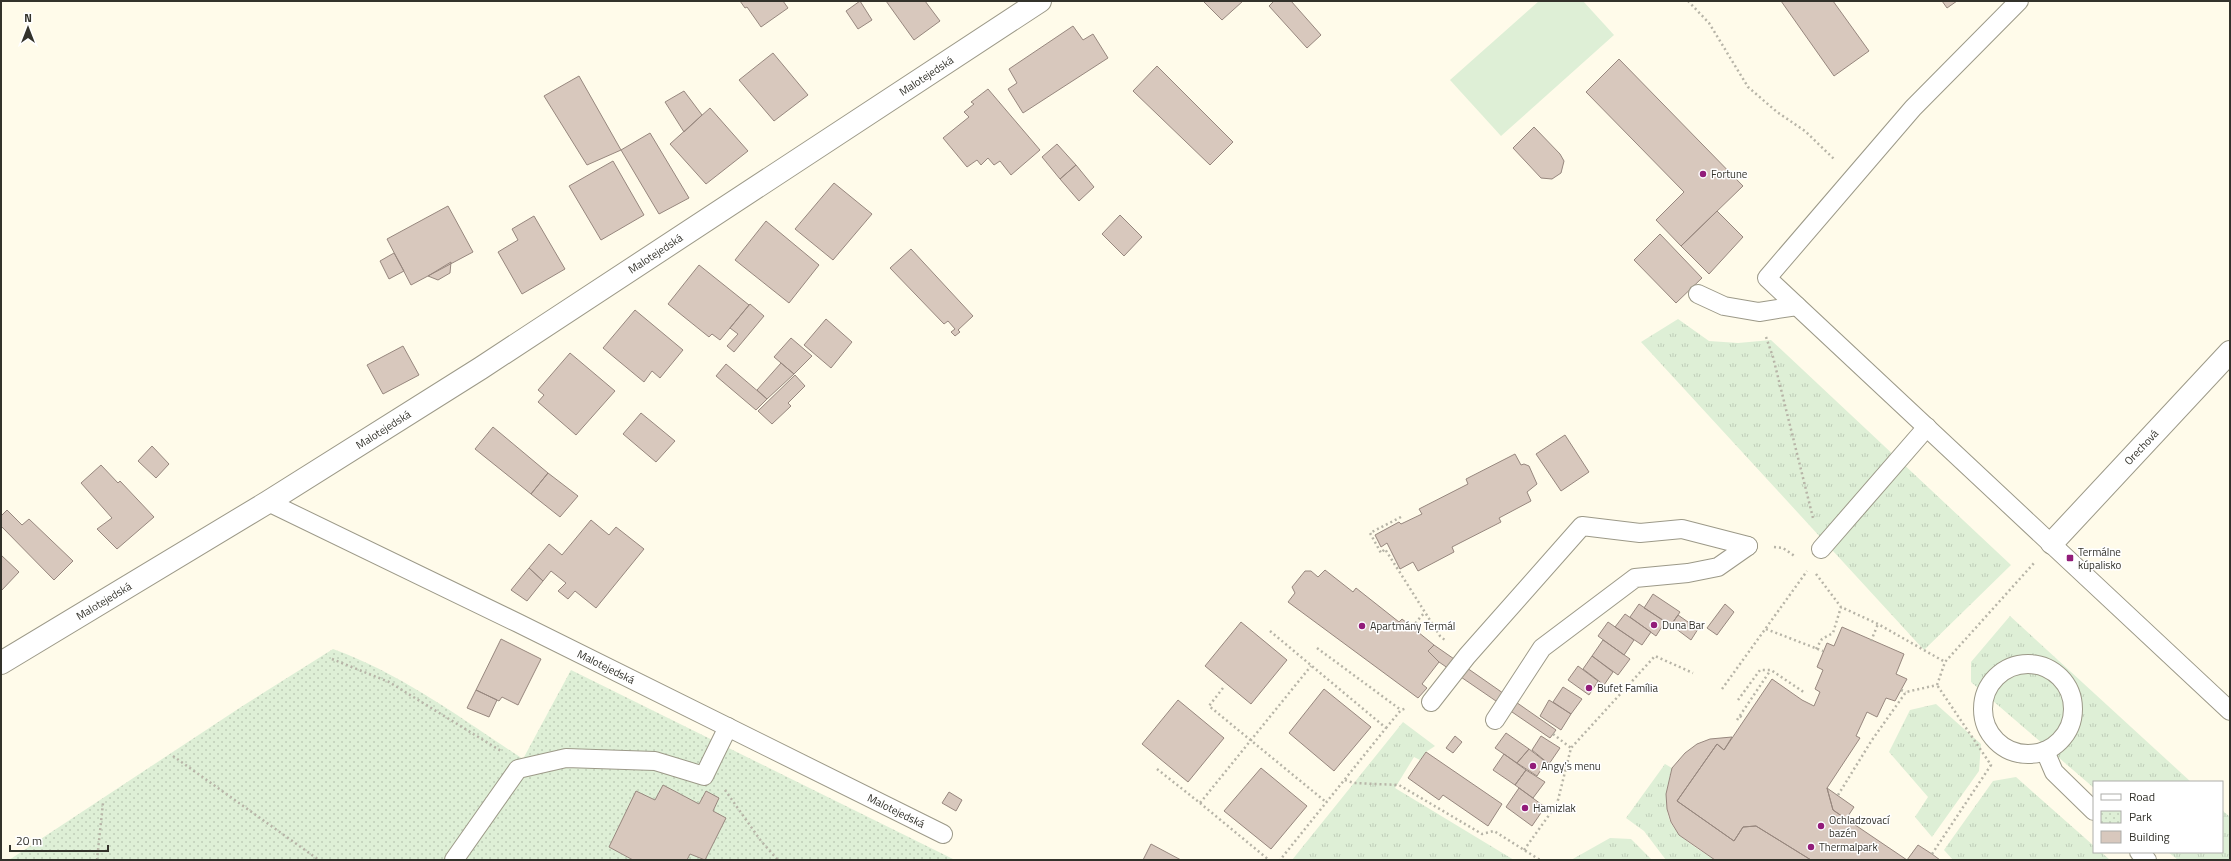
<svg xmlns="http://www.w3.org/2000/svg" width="2231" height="861" font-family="'Titillium Web',sans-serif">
	<defs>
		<pattern id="grass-tufts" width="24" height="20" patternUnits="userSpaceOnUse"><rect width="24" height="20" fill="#deefd6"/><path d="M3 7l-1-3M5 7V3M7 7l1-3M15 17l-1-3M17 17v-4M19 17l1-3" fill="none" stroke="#bfcdb8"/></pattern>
		<pattern id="park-dots" width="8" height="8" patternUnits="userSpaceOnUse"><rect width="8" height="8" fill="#deefd6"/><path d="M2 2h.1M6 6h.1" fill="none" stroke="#bfcdb8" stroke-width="1.8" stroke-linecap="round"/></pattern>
	</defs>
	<rect width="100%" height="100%" fill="#fffbea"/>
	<!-- grass -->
	<path fill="url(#grass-tufts)" d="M1678,319l31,22 29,2 33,-3 240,225 -87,85 -283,-308z
		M2010,616l181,166h-97v6l-123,-106v-20z
		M1936,704l45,40 -2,27 -47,66 -17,-20 13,-20 -39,-45 21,-42z
		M1403,722l32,24 -9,6 -6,8 -6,-3 -19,31 119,72h-222z
		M1665,764l7,4c-14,54 -2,64 43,92h-49l-22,-29 -18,-13z
		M2016,777l78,69v6h7l9,8h-157l-9,-10 49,-69z
		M2222,810l8,7v43h-52l-10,-8h54z
		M1610,838l21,1 21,21h-81z"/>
	<!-- park -->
	<path fill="url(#park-dots)" d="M333,649c69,25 129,70 190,110l48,-89 384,190h-946l232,-153z"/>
	<!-- pitch -->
	<path fill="#deefd6" d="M1539,1h44l31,34 -113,101 -51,-56z"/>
	<!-- building -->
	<path fill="#d8c8bd" stroke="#97877e" d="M740,1h43l5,7 -27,19 -14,-20 -2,1z
		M860,1l12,19 -14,9 -12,-18z
		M886,1h39l15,20 -26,19z
		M1203,1h40l-21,19z
		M1274,1h17l30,34 -14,13 -38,-42z
		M1781,1h52l36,50 -35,25z
		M1942,1h15l-10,7z
		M1073,26l10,14 10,-6 15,24 -85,55 -15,-24 9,-6 -8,-14z
		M773,53l35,42 -34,26 -35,-41z
		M1619,59l124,127 -62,60 -25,-26 28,-28 -98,-100z
		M1157,66l76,76 -23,23 -77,-74z
		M579,76l42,74 -34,15 -43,-69z
		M988,89l52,61 -29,25 -11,-14 -6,4 -6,-7 -7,7 -4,-5 -10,7 -24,-29 26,-21 -5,-5 10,-8 -3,-2z
		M684,91l18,24 -18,17 -19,-30z
		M710,108l38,43 -42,33 -36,-40z
		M1534,127l26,27 4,7 -3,12 -9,6 -11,-1 -28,-30z
		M650,133l39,65 -30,16 -38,-64z
		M1057,144l19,21 -16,14 -18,-22z
		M613,161l31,54 -43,25 -32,-54z
		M1076,165l18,22 -15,14 -19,-22z
		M834,183l38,31 -39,46 -38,-31z
		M448,206l25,46 -62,33 -24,-46z
		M1717,211l26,26 -34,37 -28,-28z
		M1120,215l22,22 -18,19 -22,-22z
		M534,216l31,53 -43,25 -24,-42 20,-12 -6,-11z
		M766,221l53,44 -30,38 -54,-43z
		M1660,234l42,44 -26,25 -42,-43z
		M911,249l62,67 -15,14 2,2 -5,4 -4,-4 4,-3 -7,-8 -4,3 -54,-56z
		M394,253l10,18 -15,8 -9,-18z
		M451,262l-1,11 -12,7 -10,-4z
		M699,265l50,40 -29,35 -8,-6 -3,3 -41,-33z
		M750,304l14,12 -30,36 -7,-6 11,-12 -8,-6z
		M635,310l48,40 -23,28 -8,-7 -8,11 -41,-34z
		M826,319l26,23 -21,26 -27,-23z
		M791,338l21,18 -18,18 -20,-17z
		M403,346l16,29 -36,19 -16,-29z
		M570,353l45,38 -39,44 -38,-33 6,-7 -6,-5z
		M781,363l13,11 -27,25 -10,-9z
		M726,364l41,35 -11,11 -40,-34z
		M795,375l10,11 -17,17 3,3 -19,18 -14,-13z
		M641,413l34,28 -19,21 -33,-28z
		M493,427l55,46 -17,21 -56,-45z
		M1565,435l24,37 -28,19 -25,-37z
		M152,446l17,18 -13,14 -18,-17z
		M1515,454l6,11 3,-1 5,2 8,18 -10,8 4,9 -32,17 2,4 -49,25 2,5 -36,19 -5,-9 -13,7 -13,-26 -6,4 -6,-12 24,-13 2,2 21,-10 -3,-5 49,-25 -2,-5z
		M101,465l17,18 2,-2 34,36 -37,32 -20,-20 15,-11 -31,-35z
		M548,473l30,23 -18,21 -29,-23z
		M7,510l15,15 7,-6 44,42 -19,19 -53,-54v-10z
		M591,520l18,15 7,-8 28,22 -48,59 -21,-17 -7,8 -10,-8 8,-8 -15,-12 -8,10 -14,-13 20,-24 13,11z
		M1,555l18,17 -18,19z
		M529,568l14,13 -16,20 -16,-11z
		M1325,570l28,22 3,-4 43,34 3,-3 32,26 -6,6 11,11 -17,22 5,4 -9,10 -130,-96 7,-9 -3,-6 13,-16h6l7,6z
		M1653,594l27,18 -9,13 -27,-17z
		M1639,604l26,18 -9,14 -26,-19z
		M1725,604l9,8 -17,23 -10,-7z
		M1625,614l26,18 -9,13 -27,-18z
		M1678,615l20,14 -7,11 -20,-15z
		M1241,622l46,38 -36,44 -46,-38z
		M1608,622l26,18 -10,15 -26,-19z
		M1842,627l62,27 -8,20 11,5 -12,22 -9,-3 -9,19 -10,-5 -11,24 4,2 -33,50 6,22 74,50h-96l-55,-34 -13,1 -9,14 -57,-40 40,-57 7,6 48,-71 30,21 12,6 6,-14 -5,-3 8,-19 -6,-3 10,-24 7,3z
		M501,639l40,20 -23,46 -16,-8 -3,4 -23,-11z
		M1603,640l27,19 -12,16 -26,-19z
		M1434,645l122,85 -6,8 -111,-76 -11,-11z
		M1592,656l21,16 -9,13 -21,-16z
		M1578,666l20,15 -9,14 -21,-15z
		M1563,687l19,12 -11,15 -18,-12z
		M1324,689l47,38 -37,44 -45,-38z
		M476,690l21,10 -8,17 -22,-9z
		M1178,700l46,38 -36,44 -46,-38z
		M1549,700l22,14 -10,16 -21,-14z
		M1506,733l23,16 -12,14 -22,-15z
		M1455,736l7,6 -9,11 -7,-5z
		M1541,736l19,12 -11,16 -17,-14z
		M1732,737l-8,13 -7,-6 -40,57 57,40 9,-14 13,-1 55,34h-96l-36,-25 -8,-13 -4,-13 -1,-15 6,-26 13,-15 12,-9 13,-5z
		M1529,749l17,13 -9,14 -20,-13z
		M1426,752l76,52 -14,22 -45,-31 -4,5 -31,-22z
		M1504,754l22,16 -11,15 -22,-15z
		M1261,768l46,38 -36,43 -47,-38z
		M1526,770l19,12 -12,16 -18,-13z
		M663,785l36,19 7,-13 13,7 -6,13 13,7 -21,42 -15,-6 -3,6h-54l-24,-13 27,-56 19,9z
		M1519,788l26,19 -13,19 -26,-19z
		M1827,788l27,19 -8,12 -13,-9z
		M949,792l13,8 -6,11 -14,-8z
		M1151,844l30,16h-38z
		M1918,845l14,9 8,6h-33z"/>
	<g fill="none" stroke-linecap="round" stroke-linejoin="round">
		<defs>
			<g id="lane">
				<path d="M2019,1l-106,107 -146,170 463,433"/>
				<path d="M1698,294l26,12 35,6 38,-6"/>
				<path id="s1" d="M268,502l250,121 425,211"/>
				<path d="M1821,549l106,-122"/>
				<circle cx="2028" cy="709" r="45"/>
				<path d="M1431,702l36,-46 115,-130 58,7 42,-4 66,17"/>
				<path d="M1495,720l47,-72 93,-70 53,-5 30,-6 30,-21"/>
				<path d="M2045,751l9,21 40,39"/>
				<path d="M2139,852l8,8"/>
				<path d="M454,860l64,-91 48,-11 89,3 49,15 24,-49"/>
			</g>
			<g id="street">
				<path id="s2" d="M2052,543l178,-191"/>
				<path id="s3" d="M1,663l267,-161 213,-134 559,-367"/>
			</g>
		</defs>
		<!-- lane casing -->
		<use href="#lane" stroke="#9c9988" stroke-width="20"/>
		<!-- street casing -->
		<use href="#street" stroke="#9c9988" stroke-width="24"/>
		<!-- path -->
		<path stroke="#b7b4a7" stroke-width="2.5" stroke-dasharray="2 3" stroke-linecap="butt" d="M1688,1l21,22 39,64 29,25 28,19 29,28
			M1766,337l7,20 40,161
			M1401,517l-31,16 11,20 4,-4 55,87 6,5
			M1774,547l9,1 13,9
			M1816,574l25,33 37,17 67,38
			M1412,627l13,-15
			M1766,629l57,22
			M1270,631l116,97 -106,132
			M1871,641l7,-17
			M1317,648l84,62
			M1816,649l6,-10 11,-6 8,-26
			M332,659l57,23 112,69
			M1937,685l8,-23 89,-99
			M1223,688l-14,18 117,96
			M1722,689l85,-118
			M1901,690l5,2
			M1738,700l22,-30h11l34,23
			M1740,716l4,3
			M1737,720l33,-49
			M1386,728l15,-18 6,-2
			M1553,734l18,14
			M173,756l146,104
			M1157,769l43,34 111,-137
			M1345,780l9,3 45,2 83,49 12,-3 46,29
			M725,790l36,51 17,19
			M1838,795l34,-55 34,-48 31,-7
			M1200,803l69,57
			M1524,850l33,-46 14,-56 84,-92 38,17
			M1932,854l59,-89 -54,-80
			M97,860l6,-57"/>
		<!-- lane -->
		<use href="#lane" stroke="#fff" stroke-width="18"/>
		<!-- street -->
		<use href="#street" stroke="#fff" stroke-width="22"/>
	</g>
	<!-- markers -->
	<g fill="#921c7a" stroke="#fff" stroke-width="1.5">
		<circle cx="1703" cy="174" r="4"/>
		<rect x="2066" y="554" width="8" height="8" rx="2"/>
		<circle cx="1654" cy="625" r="4"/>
		<circle cx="1362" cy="626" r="4"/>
		<circle cx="1589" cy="688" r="4"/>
		<circle cx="1533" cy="766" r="4"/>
		<circle cx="1525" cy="808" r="4"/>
		<circle cx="1821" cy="826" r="4"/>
		<circle cx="1811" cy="847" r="4"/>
	</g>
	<g text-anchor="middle" stroke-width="3" stroke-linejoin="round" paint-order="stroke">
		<!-- street labels -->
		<g font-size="11" fill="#33322b" stroke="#fff">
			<text dy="4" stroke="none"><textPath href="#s3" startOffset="1096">Malotejedská</textPath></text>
			<text dy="4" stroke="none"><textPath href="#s3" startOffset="772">Malotejedská</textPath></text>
			<text dy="4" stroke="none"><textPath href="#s3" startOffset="448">Malotejedská</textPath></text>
			<text dy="4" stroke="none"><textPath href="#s2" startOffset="131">Orechová</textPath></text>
			<text dy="4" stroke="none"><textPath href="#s3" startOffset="120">Malotejedská</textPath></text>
			<text dy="4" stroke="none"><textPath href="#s1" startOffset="376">Malotejedská</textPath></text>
			<text dy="4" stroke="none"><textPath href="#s1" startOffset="700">Malotejedská</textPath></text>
		</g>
		<!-- poi labels -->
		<g font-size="11" fill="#33322b" stroke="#fff" text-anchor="start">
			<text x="1711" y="178">Fortune</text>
			<text x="2078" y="556">Termálne<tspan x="2078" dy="13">kúpalisko</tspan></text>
			<text x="1662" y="629">Duna Bar</text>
			<text x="1370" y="630">Apartmány Termál</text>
			<text x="1597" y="692">Bufet Família</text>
			<text x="1541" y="770">Angy's menu</text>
			<text x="1533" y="812">Hamizlak</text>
			<text x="1829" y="824">Ochladzovací<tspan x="1829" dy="13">bazén</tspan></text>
			<text x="1819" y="851">Thermalpark</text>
		</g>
	</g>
	<!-- border -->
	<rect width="2231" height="861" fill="none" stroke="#33322b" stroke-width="4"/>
	<!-- legend -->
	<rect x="2093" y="781" width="130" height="72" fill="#ffffff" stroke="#adadaa"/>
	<rect x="2101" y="794" width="20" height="6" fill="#ffffff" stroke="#adadaa"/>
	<text x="2129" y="801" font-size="12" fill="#33322b">Road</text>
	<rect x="2101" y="811" width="20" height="12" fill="url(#park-dots)" stroke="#adadaa"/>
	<text x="2129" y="821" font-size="12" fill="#33322b">Park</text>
	<rect x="2101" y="831" width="20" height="12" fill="#d8c8bd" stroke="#adadaa"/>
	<text x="2129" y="841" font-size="12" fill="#33322b">Building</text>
	<!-- north arrow -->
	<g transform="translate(28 28)" stroke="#ffffff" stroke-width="3" paint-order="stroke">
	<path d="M0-3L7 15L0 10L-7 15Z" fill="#33322b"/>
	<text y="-6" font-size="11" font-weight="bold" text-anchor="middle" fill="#33322b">N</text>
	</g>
	<!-- scale -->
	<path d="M10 845v6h98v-6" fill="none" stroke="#33322b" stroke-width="2"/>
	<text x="16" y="845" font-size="12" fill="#33322b" stroke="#ffffff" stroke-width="3" paint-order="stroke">20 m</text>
</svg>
